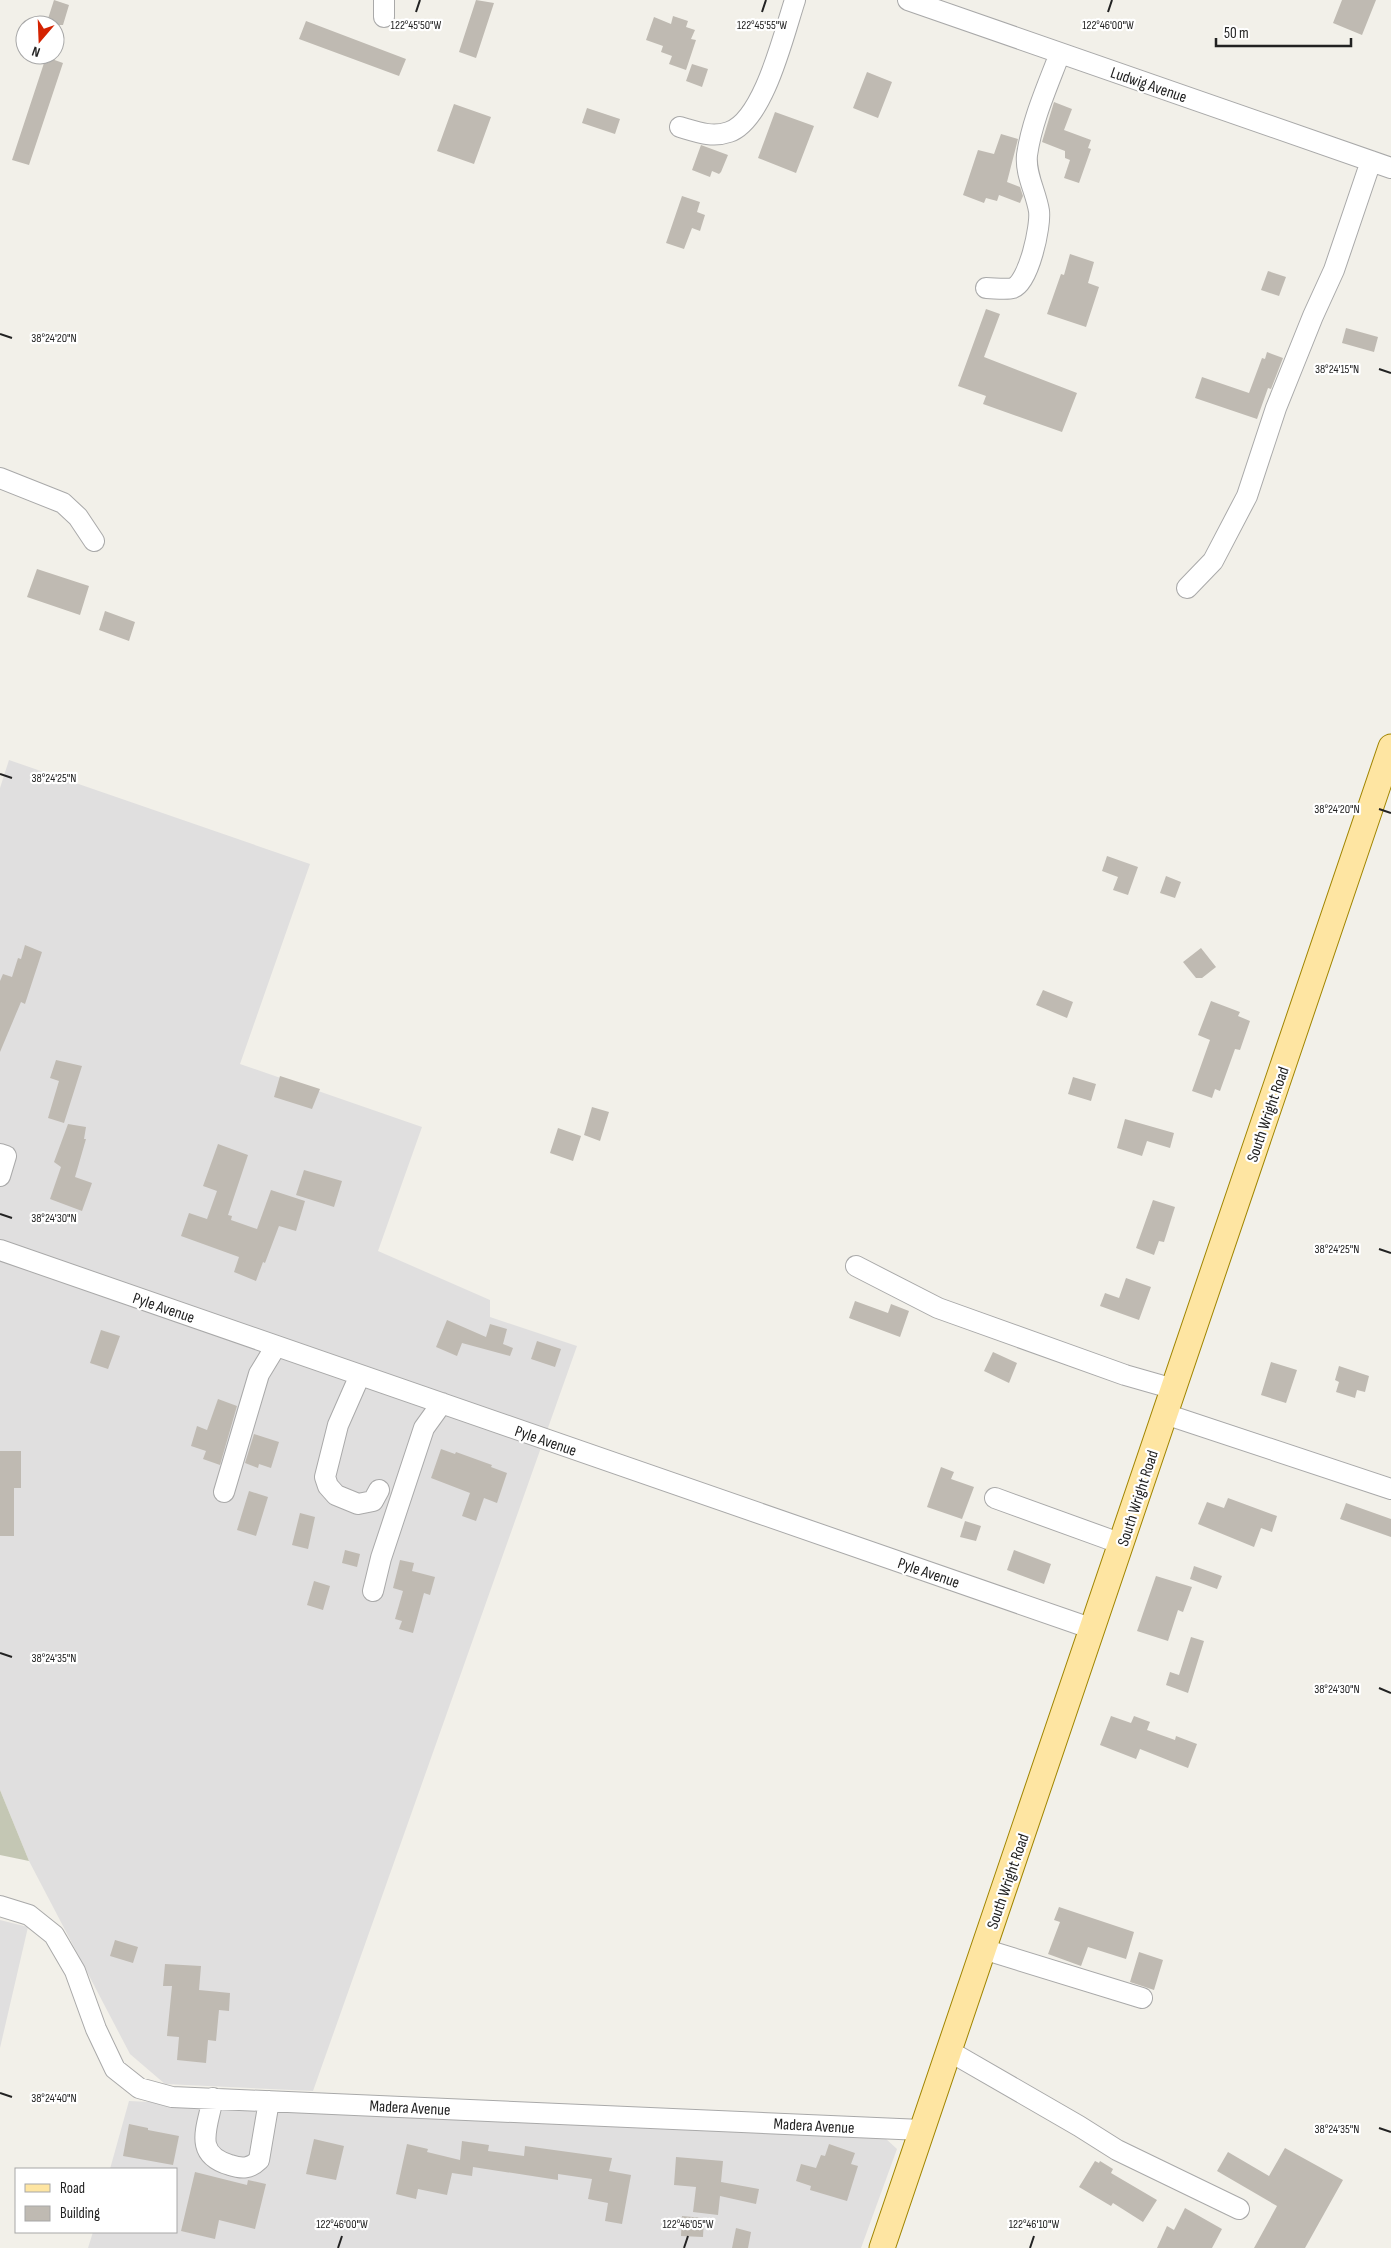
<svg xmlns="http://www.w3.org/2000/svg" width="1391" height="2248" font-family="'Sofia Sans Condensed',sans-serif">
	<rect width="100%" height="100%" fill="#f2f0e9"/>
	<!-- residential -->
	<path fill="#e0dfdf" d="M9,760l301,104 -70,200 182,63 -44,124 112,49v17l87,29 -264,745 -148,-7 -35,-30 -101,-193 -29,-71v-1002z
		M0,1920l28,7 -28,121z
		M129,2101l756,37 12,11 -36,99h-773l5,-16h83v-63h-66z"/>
	<!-- construction -->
	<path fill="#c4c7b4" d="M0,1790l29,71 -29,-6z"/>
	<!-- building -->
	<path fill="#bfbab2" d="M54,0l15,5 -6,20h-17z
		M476,0l18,3 -18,55 -17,-6z
		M1342,0h34l-14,35 -29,-12z
		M673,16l15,5 -2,6 9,3 -4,9 5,1 -10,30 -17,-6 3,-8 -11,-4 2,-6 -17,-6 8,-23 17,7z
		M306,21l100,38 -7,17 -100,-37z
		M46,57l17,6 -34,102 -17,-5z
		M692,64l16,5 -6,18 -16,-6z
		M867,72l25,10 -14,36 -25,-10z
		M1054,102l18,7 -8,21 27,10 -3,8 3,1 -12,34 -15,-5 6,-18 -5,-2v-7l-23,-9z
		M454,104l37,13 -17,47 -37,-13z
		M587,108l33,11 -5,15 -33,-11z
		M775,112l39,14 -18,47 -38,-15z
		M1001,134l17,5 -11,43 13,5 3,9 -3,7 -21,-8 -2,6 -11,-3 -2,5 -21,-8 15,-45 16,4z
		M701,145l27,10 -7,17 -2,2 -7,-3 -2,6 -18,-7z
		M682,196l18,6 -3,10 8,3 -5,16 -8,-3 -8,21 -18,-6z
		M1070,254l24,8 -6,21 11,4 -13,40 -39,-13 14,-40 3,1z
		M1268,271l18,6 -7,19 -18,-6z
		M986,309l14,5 -16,43 93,36 -15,39 -79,-28 3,-8 -28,-10z
		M1346,328l32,9 -4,15 -32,-9z
		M1267,352l16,6 -12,31 -3,-1 -11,31 -62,-21 7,-21 47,16 13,-35 3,1z
		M37,569l52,17 -9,29 -53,-18z
		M105,611l30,11 -6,19 -30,-11z
		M1107,856l31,11 -10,28 -15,-5 5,-13 -16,-6z
		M1166,876l15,6 -6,16 -15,-5z
		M25,945l17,7 -17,52 -4,-2 -21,50v-71l3,-7 9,3 6,-19 3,1z
		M1201,948l15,19 -14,11h-6l-13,-16z
		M1043,990l30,12 -6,16 -31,-13z
		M1211,1001l29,11 -2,4 12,5 -10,29 -5,-1 -15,42 -5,-2 -3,9 -20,-7 18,-51 -12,-5z
		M56,1060l26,6 -18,57 -16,-5 11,-37 -9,-3z
		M280,1076l40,13 -8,20 -38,-12z
		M1073,1077l23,7 -5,17 -23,-7z
		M592,1107l17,5 -9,29 -16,-6z
		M1125,1119l49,14 -4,15 -23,-7 -5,15 -25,-8z
		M68,1124l18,3 -2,12h2l-11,38 17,6 -10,28 -32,-12 11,-32 -7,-5z
		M558,1128l23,8 -8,25 -23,-8z
		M218,1144l30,11 -20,60 4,1 -1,4 26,9 14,-39 34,11 -9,30 -17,-5 -14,37 -2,-1 -7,19 -22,-9 5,-15 -58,-21 8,-23 18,6 10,-28 -14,-5z
		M304,1170l38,11 -8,26 -38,-12z
		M1153,1200l22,7 -11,35 -5,-1 -5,14 -18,-7z
		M1126,1278l25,9 -12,33 -39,-14 5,-13 14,5z
		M855,1301l33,12 3,-9 18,7 -9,26 -51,-19z
		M447,1320l39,17 4,-13 17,5 -4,15 10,4 -3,8 -48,-13 -5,13 -21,-9z
		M101,1330l19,6 -12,33 -18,-6z
		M537,1341l24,8 -6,18 -24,-8z
		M993,1352l24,11 -8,20 -25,-12z
		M1271,1362l26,8 -11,33 -25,-8z
		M1339,1366l30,10 -4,16 -8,-2 -2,8 -19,-6 3,-10 -4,-2z
		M218,1399l19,7 -17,59 -17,-6 3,-8 -15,-5 6,-20 10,4z
		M254,1434l25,8 -8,26 -12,-4 -1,4 -13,-5z
		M441,1449l14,5 1,-2 36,13 -1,2 16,6 -10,30 -13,-5 -8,23 -14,-5 8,-23 -39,-15z
		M0,1451h21v37h-7v48h-14z
		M941,1467l13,5 -3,7 23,8 -12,32 -35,-12z
		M249,1491l19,6 -12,39 -19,-6z
		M1228,1498l49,18 -5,16 -11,-4 -7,19 -56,-23 9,-22 17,6z
		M1346,1503l45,16v18l-51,-18z
		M300,1513l15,4 -7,32 -16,-4z
		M965,1521l16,5 -5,15 -16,-4z
		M345,1550l15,4 -3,13 -15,-4z
		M1014,1550l37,14 -7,20 -37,-14z
		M400,1560l14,3 -2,8 23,6 -5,18 -6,-2 -11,40 -14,-4 3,-8 -7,-2 8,-28 -10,-3z
		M1194,1566l28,10 -5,13 -27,-10z
		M1156,1576l36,11 -9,25 -5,-2 -10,31 -31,-10z
		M314,1581l16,5 -7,24 -16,-5z
		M1191,1637l13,4 -16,52 -22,-8 4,-13 9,3z
		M1111,1716l20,7 3,-7 16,6 -3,8 28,10 1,-4 21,8 -9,24 -48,-19 -4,10 -36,-14z
		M1059,1907l75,25 -8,27 -38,-12 -7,19 -33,-12 12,-32 -6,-2z
		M115,1940l23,7 -5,16 -23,-7z
		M1139,1952l24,8 -9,30 -24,-8z
		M165,1964l36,2 -2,24 31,3 -1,18 -10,-1 -3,31 -8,-1 -2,23 -29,-3 2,-23 -12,-1 5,-50h-9z
		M129,2124l19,4v2l31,6 -6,29 -50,-9z
		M314,2139l30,7 -8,34 -30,-6z
		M462,2141l27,4 -1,6 36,5 1,-10 87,12 -3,13 22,4 -9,49 -17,-3 3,-18 -20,-4 4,-20 -34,-5v6l-85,-13 -1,9 -20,-3 -5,22 -29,-6 -2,10 -20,-5 11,-50 21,5 -1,3 33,8z
		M829,2144l26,9 -4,11 7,2 -11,35 -37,-11 1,-4 -15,-5 5,-17 15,4 5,-13 4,1z
		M1285,2148l58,32 -38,68h-51l23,-42 -60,-35 11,-19 41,24z
		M676,2157l47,4 -2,21 38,7 -3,15 -36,-8 -2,19 -25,-3 3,-25 -22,-2z
		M1095,2161l4,2 1,-2 13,8 -2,4 46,27 -14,22 -30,-19 -2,3 -32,-19z
		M195,2172l52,13 1,-5 18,4 -11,45 -36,-9 -4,19 -34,-8z
		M1185,2208l37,21 -10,19h-55l10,-22 7,4z
		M682,2216l22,2 -1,19 -22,-1z
		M736,2228l15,4 -3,16h-16z"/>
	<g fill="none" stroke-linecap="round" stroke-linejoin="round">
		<defs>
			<path id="minor" d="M384,0v17
				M908,0l483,168
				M680,127c17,5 32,11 49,5 35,-12 55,-99 66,-132
				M986,288c8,0 20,2 27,0 16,-6 28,-62 26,-77 -3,-19 -14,-37 -12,-56 5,-35 21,-70 33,-102
				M0,478l63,25 15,14 16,24
				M1187,588l26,-27 34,-65 29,-88 37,-92 21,-46 37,-109
				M0,1154l6,2 -6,20
				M0,1250l1093,379
				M856,1266l82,42 187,67 49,14
				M360,1375l-22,50 -13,52 3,9 8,9 22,9 15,-3 6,-11
				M1165,1414l226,75
				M224,1492l35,-118 17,-28
				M995,1498l127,46
				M373,1591l8,-33 43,-130 18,-25
				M0,1906l29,9 25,20 21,36 21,58 19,40 24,19 33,9 750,33
				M983,1949l159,49
				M949,2051l130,75 38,24 122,59
				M213,2098c-6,31 -20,56 17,67 12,4 20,4 29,-5l10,-59"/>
			<path id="major" d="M882,2248l509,-1501"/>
		</defs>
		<!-- minor casing -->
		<use href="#minor" stroke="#a9a9a9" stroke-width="22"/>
		<!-- major casing -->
		<use href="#major" stroke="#a08500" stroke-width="27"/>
		<!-- minor -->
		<use href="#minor" stroke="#fff" stroke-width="20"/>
		<!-- major -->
		<use href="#major" stroke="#fee5a2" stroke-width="25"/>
	</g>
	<!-- ticks -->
	<path fill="none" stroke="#222" stroke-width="2" d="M416,12l4,-12M762,12l4,-12M1108,12l4,-12M0,334l12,4M1379,369l12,4M0,774l12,4M1379,809l12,4M0,1214l12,4M1379,1249l12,4M0,1653l12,4M1379,1688l12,5M0,2093l12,4M1379,2128l12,4M338,2248l4,-12M684,2248l4,-12M1030,2248l4,-12"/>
	<g text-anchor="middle" stroke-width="4.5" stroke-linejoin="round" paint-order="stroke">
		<!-- street labels -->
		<g font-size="16" fill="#222" stroke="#fff">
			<text transform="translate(1149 84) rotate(19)" y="6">Ludwig Avenue</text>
			<text transform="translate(1267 1114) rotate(-71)" y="6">South Wright Road</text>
			<text transform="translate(164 1307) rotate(19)" y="6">Pyle Avenue</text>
			<text transform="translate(546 1440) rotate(19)" y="6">Pyle Avenue</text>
			<text transform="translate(1137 1498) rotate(-72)" y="6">South Wright Road</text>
			<text transform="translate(929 1572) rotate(19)" y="6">Pyle Avenue</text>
			<text transform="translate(1007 1881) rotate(-71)" y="6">South Wright Road</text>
			<text transform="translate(410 2107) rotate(3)" y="6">Madera Avenue</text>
			<text transform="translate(814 2125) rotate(3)" y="6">Madera Avenue</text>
		</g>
	</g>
	<g font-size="12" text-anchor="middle" fill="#222" stroke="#fff" stroke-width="4.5" stroke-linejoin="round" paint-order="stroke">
		<text x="416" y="29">122°45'50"W</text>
		<text x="762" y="29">122°45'55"W</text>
		<text x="1108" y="29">122°46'00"W</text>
		<text x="54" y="342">38°24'20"N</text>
		<text x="1337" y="373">38°24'15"N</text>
		<text x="54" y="782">38°24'25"N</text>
		<text x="1337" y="813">38°24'20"N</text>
		<text x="54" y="1222">38°24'30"N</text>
		<text x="1337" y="1253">38°24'25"N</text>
		<text x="54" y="1662">38°24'35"N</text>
		<text x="1337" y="1693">38°24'30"N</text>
		<text x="54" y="2102">38°24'40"N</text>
		<text x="1337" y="2133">38°24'35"N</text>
		<text x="342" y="2228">122°46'00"W</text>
		<text x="688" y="2228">122°46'05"W</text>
		<text x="1034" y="2228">122°46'10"W</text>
	</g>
	<!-- legend -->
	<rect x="15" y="2168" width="162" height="65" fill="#ffffff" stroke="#a7a7a7"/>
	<rect x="25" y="2184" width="25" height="8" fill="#fee5a2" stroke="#a7a7a7"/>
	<text x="60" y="2193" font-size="15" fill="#222222">Road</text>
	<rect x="25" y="2206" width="25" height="15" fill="#bfbab2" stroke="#a7a7a7"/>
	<text x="60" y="2218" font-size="15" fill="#222222">Building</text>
	<!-- north arrow -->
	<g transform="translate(40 40) rotate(199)"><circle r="24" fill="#ffffff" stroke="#a7a7a7"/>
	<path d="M0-4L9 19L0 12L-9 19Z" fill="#d42200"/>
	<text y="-8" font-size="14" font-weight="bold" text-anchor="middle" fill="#222222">N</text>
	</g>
	<!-- scale -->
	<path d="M1216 38v8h135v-8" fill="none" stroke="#222222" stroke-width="2.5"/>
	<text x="1224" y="38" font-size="15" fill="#222222" stroke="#ffffff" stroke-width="4" paint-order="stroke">50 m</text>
</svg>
